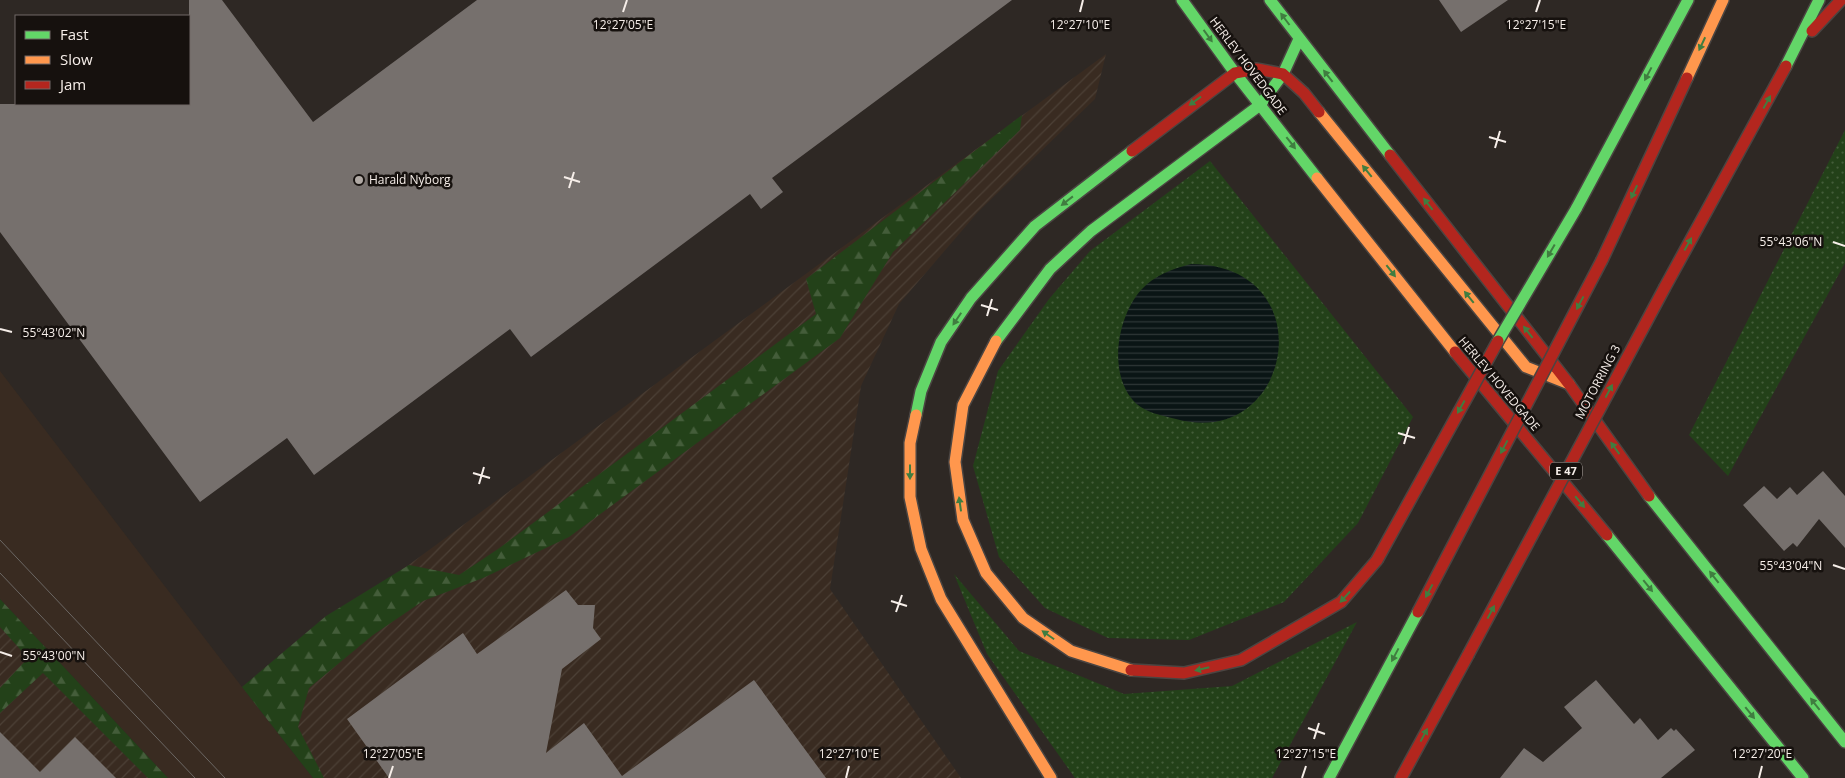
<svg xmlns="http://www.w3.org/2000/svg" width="1845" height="778" font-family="'Open Sans',sans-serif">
	<defs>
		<pattern id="industrial-furrows" width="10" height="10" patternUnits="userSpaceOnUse" patternTransform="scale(1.25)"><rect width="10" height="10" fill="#392b21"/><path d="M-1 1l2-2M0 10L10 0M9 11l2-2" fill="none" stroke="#4c4036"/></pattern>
		<pattern id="grass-dots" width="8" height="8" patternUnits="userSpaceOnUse" patternTransform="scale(1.25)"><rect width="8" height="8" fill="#234119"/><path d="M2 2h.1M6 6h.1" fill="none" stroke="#445d3a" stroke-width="1.8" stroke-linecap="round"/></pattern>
		<pattern id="forest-firs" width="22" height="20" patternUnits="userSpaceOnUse" patternTransform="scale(1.25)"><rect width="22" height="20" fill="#234119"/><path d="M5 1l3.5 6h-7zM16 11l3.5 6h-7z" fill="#445d3a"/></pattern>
		<pattern id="water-rules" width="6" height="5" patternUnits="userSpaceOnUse" patternTransform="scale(1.25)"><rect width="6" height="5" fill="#0a1515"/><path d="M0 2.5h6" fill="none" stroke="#2e3737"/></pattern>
	</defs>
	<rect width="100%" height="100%" fill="#2e2824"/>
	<!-- built -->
	<path fill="#392b21" d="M0,371l242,316 71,91h-145l-168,-179z"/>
	<!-- industrial -->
	<path fill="url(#industrial-furrows)" d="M1106,54l-11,45 -117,113 -79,92 -38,82 -31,203 131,189h-644l-75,-91z
		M0,614l158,164h-158z"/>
	<!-- grass -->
	<path fill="url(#grass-dots)" d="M1845,130v133l-117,213 -39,-41z
		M1210,161l203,256 -55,106 -74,79 -95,38 -81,-2 -63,-30 -46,-51 -26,-91 25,-95 51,-72 41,-48z
		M954,574l65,77 105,43 108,-8 125,-64 -85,156h-197l-88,-124z"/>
	<!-- forest -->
	<path fill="url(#forest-firs)" d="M1022,115l-2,15 -127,122 -53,86 -271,199 -86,41 -60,23 -50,34 -64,53 -11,39 26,51h-11l-71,-91 84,-71 83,-51 50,10 39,-26 318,-235 -10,-35z
		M0,599l168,179h-20l-105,-105 -43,40v-25l28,-30 -28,-31z"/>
	<!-- water -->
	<path fill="url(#water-rules)" d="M1191,264c135,1 102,187 -15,155 -16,-4 -34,-7 -44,-20 -24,-29 -14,-83 9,-109 14,-15 31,-21 50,-26z"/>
	<!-- building -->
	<path fill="#76706d" d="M189,0h33l91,122 164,-122h535l-240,178 11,14 -22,17 -11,-15 -219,163 -21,-28 -196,146 -27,-37 -87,64 -200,-270v-128h189z
		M1439,0h69l-47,32z
		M1823,471l22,25v52l-26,-29 -22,28 -4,-4 -9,8 -41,-46 21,-19 13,13 13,-12 7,8z
		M566,590l12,15h17l-2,23 8,11 -39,30 -16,84 38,-30 38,53 132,-96 72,98h-437l-42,-59 116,-86 14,21z
		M1596,680l38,44 6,-6 18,22 13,-12 3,3 2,-2 19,21 -34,28h-161l24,-30 19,14 39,-34 -18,-21z
		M0,732l40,40 35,-35 41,41h-116z"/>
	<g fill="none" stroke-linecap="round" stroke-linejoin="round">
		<defs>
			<path id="fast" d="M1182,0l53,73 82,105
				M1270,0l120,155
				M1786,66l33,-66
				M1576,209l112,-209
				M996,341l54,-72 41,-38 169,-126 23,-31 16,-35
				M916,415l5,-24 20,-49 30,-44 64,-72 97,-75
				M1649,496l196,246
				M1607,535l196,243
				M1329,778l89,-166"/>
			<path id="slow" d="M1687,78l36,-78
				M1319,112l207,255 43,17
				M1317,178l138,174
				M996,341l-33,64 -8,57 8,58 23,53 37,45 48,33 60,19
				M916,415l-6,28v54l11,52 20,50 110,179"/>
			<path id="jam" d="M1812,31l29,-31
				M1132,151l103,-78 22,-4 26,5 21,19 15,19
				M1390,155l179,229 80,112
				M1602,260l85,-182
				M1665,287l121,-221
				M1455,352l152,183
				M1131,670l53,3 57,-13 100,-58 36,-42
				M1401,778l67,-123"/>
		</defs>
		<!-- fast casing -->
		<use href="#fast" stroke="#4b4542" stroke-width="14"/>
		<!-- slow casing -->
		<use href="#slow" stroke="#4b4542" stroke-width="14"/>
		<!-- jam casing -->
		<use href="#jam" stroke="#4b4542" stroke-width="14"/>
		<!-- fast -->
		<use href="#fast" stroke="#63d668" stroke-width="11"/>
		<!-- slow -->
		<use href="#slow" stroke="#ff974d" stroke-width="11"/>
		<!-- jam -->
		<use href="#jam" stroke="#b3261e" stroke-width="11"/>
		<!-- tram -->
		<path stroke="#6b6764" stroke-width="1" d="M0,540l225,238
			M0,573l195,205"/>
		<defs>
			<path id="fast-bridge" d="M1498,341l78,-132"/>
			<path id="jam-bridge" d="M1377,560l121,-219
				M1418,612l184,-352
				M1468,655l197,-368"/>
		</defs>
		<!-- fast-bridge casing -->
		<use href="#fast-bridge" stroke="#4b4542" stroke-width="14" stroke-linecap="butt"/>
		<!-- jam-bridge casing -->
		<use href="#jam-bridge" stroke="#4b4542" stroke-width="14" stroke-linecap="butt"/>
		<!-- fast-bridge -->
		<use href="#fast-bridge" stroke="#63d668" stroke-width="11"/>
		<!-- jam-bridge -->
		<use href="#jam-bridge" stroke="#b3261e" stroke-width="11"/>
	</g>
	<!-- one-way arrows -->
	<defs><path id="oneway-solid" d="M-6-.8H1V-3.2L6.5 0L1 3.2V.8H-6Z" transform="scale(1.25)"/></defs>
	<g fill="#407d40">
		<use href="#oneway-solid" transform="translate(1285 19) rotate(-127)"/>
		<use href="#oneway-solid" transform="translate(1208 36) rotate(54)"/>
		<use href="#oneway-solid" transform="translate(1702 44) rotate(115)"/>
		<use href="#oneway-solid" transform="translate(1648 74) rotate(118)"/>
		<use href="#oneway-solid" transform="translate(1328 76) rotate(-128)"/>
		<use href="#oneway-solid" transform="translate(1195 101) rotate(144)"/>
		<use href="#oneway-solid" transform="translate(1767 102) rotate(-61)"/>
		<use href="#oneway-solid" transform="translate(1291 143) rotate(52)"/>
		<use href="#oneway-solid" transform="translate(1367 171) rotate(-129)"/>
		<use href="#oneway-solid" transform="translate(1634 192) rotate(115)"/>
		<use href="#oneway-solid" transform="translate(1067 201) rotate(142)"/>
		<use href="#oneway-solid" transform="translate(1428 204) rotate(-128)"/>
		<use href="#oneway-solid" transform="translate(1688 244) rotate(-61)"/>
		<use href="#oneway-solid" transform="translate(1551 251) rotate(120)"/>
		<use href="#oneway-solid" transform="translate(1391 271) rotate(52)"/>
		<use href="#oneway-solid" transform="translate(1469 297) rotate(-129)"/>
		<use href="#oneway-solid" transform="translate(1580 303) rotate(118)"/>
		<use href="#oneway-solid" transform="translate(957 319) rotate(124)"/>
		<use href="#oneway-solid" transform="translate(1528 332) rotate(-128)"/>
		<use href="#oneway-solid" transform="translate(1609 391) rotate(-62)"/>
		<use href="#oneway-solid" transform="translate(1461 407) rotate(119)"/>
		<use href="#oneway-solid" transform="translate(1504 447) rotate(118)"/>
		<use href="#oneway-solid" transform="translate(1615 448) rotate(-126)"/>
		<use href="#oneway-solid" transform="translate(910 472) rotate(90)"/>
		<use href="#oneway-solid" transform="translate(1580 502) rotate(50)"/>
		<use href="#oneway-solid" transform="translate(960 504) rotate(-98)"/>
		<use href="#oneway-solid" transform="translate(1714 577) rotate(-128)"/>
		<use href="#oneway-solid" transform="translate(1648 586) rotate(51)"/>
		<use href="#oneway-solid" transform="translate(1429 591) rotate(118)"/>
		<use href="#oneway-solid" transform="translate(1345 597) rotate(133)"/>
		<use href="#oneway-solid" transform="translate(1491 612) rotate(-62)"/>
		<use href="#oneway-solid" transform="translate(1048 635) rotate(-145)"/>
		<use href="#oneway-solid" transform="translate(1395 655) rotate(118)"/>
		<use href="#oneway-solid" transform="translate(1202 669) rotate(167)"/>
		<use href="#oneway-solid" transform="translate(1815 704) rotate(-128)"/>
		<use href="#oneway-solid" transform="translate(1750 713) rotate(51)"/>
		<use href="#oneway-solid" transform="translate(1424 735) rotate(-62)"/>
	</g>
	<!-- ticks -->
	<path fill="none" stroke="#f6eee9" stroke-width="2" d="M623,12l4,-12M1080,12l3,-12M1536,12l4,-12M1489,137l17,5M1495,148l5,-17M564,177l16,5M569,188l5,-16M1833,242l12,4M981,305l17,5M987,316l5,-17M0,329l12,3M1398,433l17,5M1404,444l5,-17M473,473l17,5M479,484l5,-17M1833,565l12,4M891,601l16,5M896,612l6,-17M0,652l12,4M1308,728l17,6M1314,739l5,-16M389,778l4,-12M846,778l3,-12M1302,778l4,-12M1759,778l3,-12"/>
	<!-- markers -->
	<circle fill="#b0a9a4" stroke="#16110e" stroke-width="2" cx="359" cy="180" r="5"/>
	<g text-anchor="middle" stroke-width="5" stroke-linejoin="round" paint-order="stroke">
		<!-- shield labels -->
		<rect fill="#16110e" stroke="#b3aca7" stroke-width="1" x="1550" y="462.5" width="32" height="17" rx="4"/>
		<g font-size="11" font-weight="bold" fill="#f6eee9">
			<text x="1566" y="475">E 47</text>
		</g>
		<!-- street labels -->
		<g font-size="12" fill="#f6eee9" stroke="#16110e">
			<text transform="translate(1248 66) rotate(53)" y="4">HERLEV HOVEDGADE</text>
			<text transform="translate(1598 382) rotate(-62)" y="4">MOTORRING 3</text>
			<text transform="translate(1499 384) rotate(50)" y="4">HERLEV HOVEDGADE</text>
		</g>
		<!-- poi labels -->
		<g font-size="12" fill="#f6eee9" stroke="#16110e" text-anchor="start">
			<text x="369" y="184">Harald Nyborg</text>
		</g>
	</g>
	<g font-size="12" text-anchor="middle" fill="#f6eee9" stroke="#16110e" stroke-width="5" stroke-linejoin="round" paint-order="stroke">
		<text x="623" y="29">12°27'05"E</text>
		<text x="1080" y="29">12°27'10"E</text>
		<text x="1536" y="29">12°27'15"E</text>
		<text x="1791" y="246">55°43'06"N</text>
		<text x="54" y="337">55°43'02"N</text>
		<text x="1791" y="570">55°43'04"N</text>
		<text x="54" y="660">55°43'00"N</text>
		<text x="393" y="758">12°27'05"E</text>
		<text x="849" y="758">12°27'10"E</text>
		<text x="1306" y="758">12°27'15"E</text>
		<text x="1762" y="758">12°27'20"E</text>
	</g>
	<!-- legend -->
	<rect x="15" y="15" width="175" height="90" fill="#16110e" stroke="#706966"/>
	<rect x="25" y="31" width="25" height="8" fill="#63d668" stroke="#706966"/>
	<text x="60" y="40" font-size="15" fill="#f6eee9">Fast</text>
	<rect x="25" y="56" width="25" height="8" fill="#ff974d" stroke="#706966"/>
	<text x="60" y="65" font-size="15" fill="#f6eee9">Slow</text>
	<rect x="25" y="81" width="25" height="8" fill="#b3261e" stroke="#706966"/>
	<text x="60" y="90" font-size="15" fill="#f6eee9">Jam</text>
</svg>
